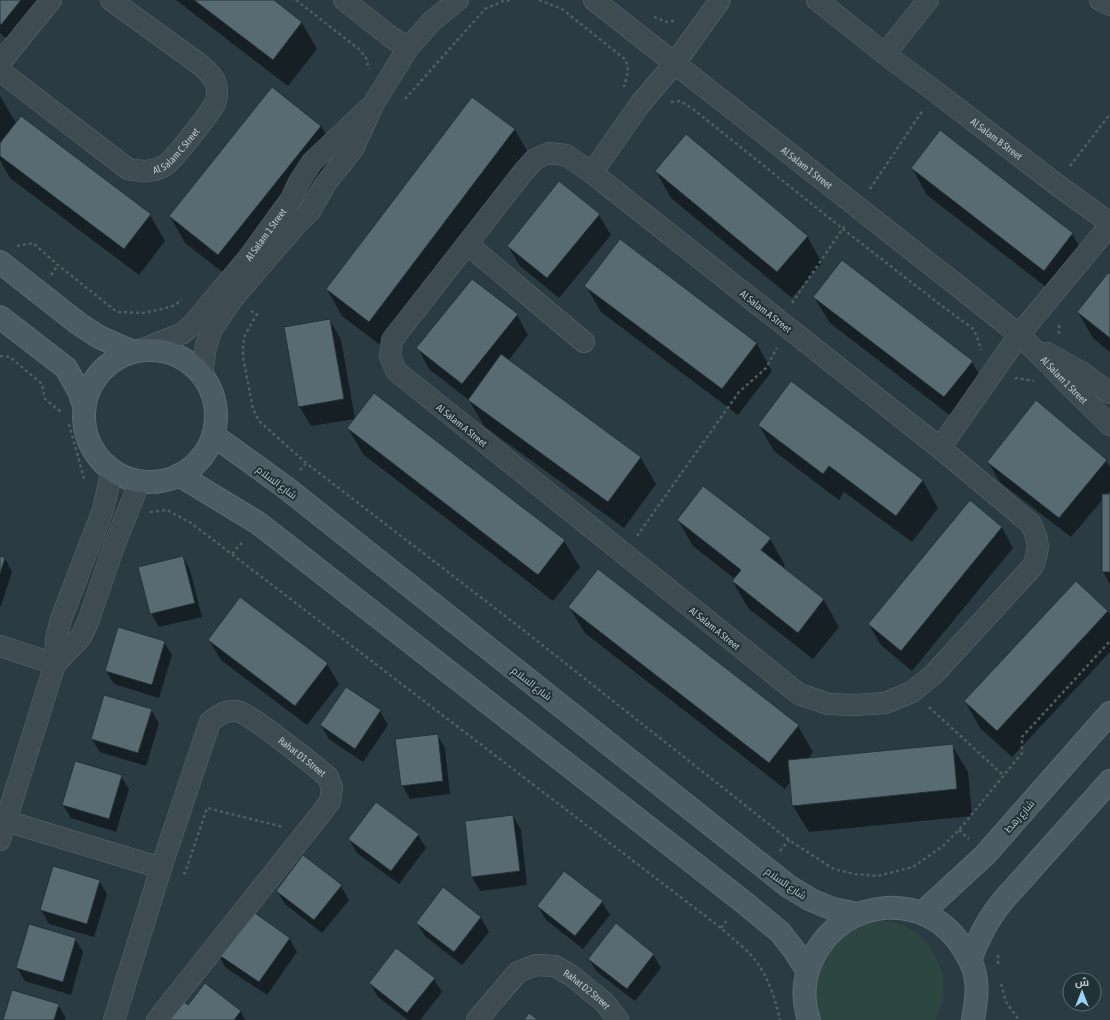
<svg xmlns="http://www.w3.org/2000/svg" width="1110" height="1020" font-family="'Asap Condensed',Cairo,sans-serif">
	<rect width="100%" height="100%" fill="#2a3b43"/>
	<!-- green -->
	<path fill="#2d4641" d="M867,920c16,0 28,1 42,8 4,2 7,5 10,8 25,21 32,55 16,84h-119l-8,-45 7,-20z"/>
	<!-- shadow -->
	<path fill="#0007" d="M0,0h49l-36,44 -13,-11z
		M176,0h96l30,23 15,26 -29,37z
		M0,96l16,27 134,92 15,26 -26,34 -129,-97 -10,-18z
		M472,98l43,32 15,26 -146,192 -42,-32 -15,-27z
		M321,126l15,27 -102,128 -49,-38 -15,-27z
		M912,168l160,66 16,26 -29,37 -132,-102z
		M656,171l151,65 15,27 -30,35 -121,-100z
		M599,215l12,20 -52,63 -39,-32 -12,-20z
		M620,241l137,103 15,27 -34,44 -137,-103 -15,-26z
		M1110,275v77l-17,-14 -15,-26z
		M814,297l158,65 15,26 -27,35 -130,-100z
		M517,315l11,20 -20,26 133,97 15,26 -32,44 -140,-102 -15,-26 -40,-31 -11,-21z
		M330,320l11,20 14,79 209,122 16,26 -27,34 -190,-147 -15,-26 7,-9 -44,7 -12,-20z
		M791,382l132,99 15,27 -26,34 -68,-50 -5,8 -65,-49 -15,-26z
		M1106,461l4,6v24l-4,4h4v89l-7,-12v-73l-32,38 -71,-55 -12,-20z
		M970,502l32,26 11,20 -101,123 -31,-26 -12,-20z
		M678,520l92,19 15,26 -2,3 41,32 15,27 -26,32 -65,-51 -15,-26 2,-3 -42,-33z
		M0,557l5,2 7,13 -11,34h-1z
		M183,557l7,13 12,47 -43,10 -8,-14z
		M1076,582l32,29 2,4v37l-98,105 -32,-29 -15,-27z
		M569,607l229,119 15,26 -5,7 144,-14 16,27 4,44 -163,16 -16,-26 -2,-25 -6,8 -200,-156z
		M209,640l118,24 12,20 -32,41 -86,-65z
		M164,642l8,13 -13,43 -45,-14 -8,-13z
		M151,710l8,13 -13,43 -46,-14 -8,-13z
		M380,711l8,14 -25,37 -34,-23 -8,-14z
		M437,735l8,13 5,46 -40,5 -8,-14z
		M121,776l8,13 -13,43 -45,-14 -8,-13z
		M513,816l8,14 6,55 -47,6 -8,-14 -6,-55z
		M418,835l8,13 -27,36 -42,-31 -8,-14z
		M99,881l8,13 -13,43 -45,-13 -8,-14z
		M341,886l8,14 -27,33 -37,-29 -8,-13z
		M443,889l38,29 8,14 -27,33 -37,-29 -8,-13z
		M602,902l8,13 -27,34 -37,-29 -8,-14z
		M289,938l8,14 -30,43 -42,-28 -7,-14z
		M75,939l8,13 -12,43 -46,-14 -8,-13z
		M653,954l8,14 -26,33 -38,-29 -8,-13z
		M434,979l8,13 -22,28h-12l-30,-23 -8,-14z
		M205,985l36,27 4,8h-82l25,-13z
		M58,1005l8,13 -1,2h-61z"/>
	<!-- building -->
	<path fill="#586a72" stroke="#24333a" d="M0,0h21l-20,25 -1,-2z
		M194,0h80l28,22 -29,38z
		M272,87l49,39 -103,129 -49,-39z
		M472,97l43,32 -146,193 -43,-33z
		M21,116l130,98 -27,35 -124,-93v-13z
		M940,130l133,103 -29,38 -133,-103z
		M686,134l122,102 -31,36 -122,-101z
		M559,181l41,33 -53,64 -40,-32z
		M620,239l137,104 -35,46 -138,-103z
		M842,260l131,101 -29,36 -131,-100z
		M1108,273l2,1v64l-33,-26z
		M472,279l46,35 -56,70 -46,-36z
		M330,319l14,80 -46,8 -14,-80z
		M501,354l140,103 -33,45 -140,-102z
		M791,381l132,99 -27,36 -67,-50 -6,8 -65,-49z
		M374,393l191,147 -27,35 -191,-147z
		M1036,400l71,60 -48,58 -72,-56z
		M703,486l68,52 -10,12 63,49 -26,34 -66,-52 9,-11 -64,-50z
		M1102,494h8v78h-8z
		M970,500l32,27 -101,124 -33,-27z
		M0,556l5,2 -5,16z
		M183,556l12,47 -45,11 -12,-47z
		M598,569l201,156 -30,38 -201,-156z
		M1076,581l32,30 -111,120 -33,-30z
		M240,597l88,66 -33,43 -87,-66z
		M118,627l47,14 -13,44 -47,-14z
		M346,687l35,23 -26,39 -35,-24z
		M104,695l48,14 -14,44 -47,-14z
		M438,734l5,47 -42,5 -6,-47z
		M953,744l4,45 -165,17 -4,-46z
		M75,761l47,14 -13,44 -47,-14z
		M376,802l43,32 -28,37 -43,-32z
		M513,815l7,56 -49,6 -6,-56z
		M303,855l39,30 -28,35 -38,-29z
		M53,866l47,14 -13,44 -47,-14z
		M564,871l39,30 -28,35 -38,-30z
		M443,887l38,30 -27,35 -38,-29z
		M248,908l42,30 -31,44 -43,-29z
		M616,923l38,31 -27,35 -39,-30z
		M29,924l47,14 -13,44 -47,-14z
		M396,948l39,30 -28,35 -38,-30z
		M205,983l36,28 -7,9h-72l17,-22 9,7z
		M12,990l47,14 -5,16h-51z
		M529,1013l9,7h-14z"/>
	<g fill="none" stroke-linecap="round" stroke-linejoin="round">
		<defs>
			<g id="street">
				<path d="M344,0l44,35 20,13"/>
				<path id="s1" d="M594,0l383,301 42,34 25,24 24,25 42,41"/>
				<path id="s2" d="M817,0l68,54 51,38 120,92 54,39"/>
				<path d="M1100,0l10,5"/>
				<path d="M885,54l43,-54"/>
				<path d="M0,63l51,-63"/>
				<path id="s3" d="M0,71l128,98c13,2 23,4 36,-3 8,-4 49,-56 52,-65 1,-3 1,-9 1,-12 -1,-10 -8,-16 -15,-23l-91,-66"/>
				<path d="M549,153l17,2 26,18 348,275 91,76c8,17 9,24 2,42l-99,108 -22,18 -27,11 -29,2 -28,-1 -29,-10 -403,-323 -6,-15 2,-16 132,-169 11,-12z"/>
				<path d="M592,173l48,-69 35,-41 45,-63"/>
				<path d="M467,244l117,98"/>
				<path id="s4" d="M143,349l40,-16 9,-8 57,-68 42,-58 8,-17 13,-20 56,-53"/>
				<path d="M1047,353l34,19 29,21"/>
				<path d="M202,375l4,-29 6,-17 21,-31 62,-72 15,-15 16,-28 27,-34 21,-46 34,-55 24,-27 26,-21"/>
				<path d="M940,448l79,-113 91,-110"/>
				<path d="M0,646l55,18"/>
				<path d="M55,664l26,-27 7,-15 26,-76 26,-65"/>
				<path d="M6,821l155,47"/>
				<path d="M0,840l55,-176 1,-25 5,-20 42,-109 9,-40"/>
				<path id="s5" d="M114,1020l47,-152 49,-146c9,-7 14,-12 27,-11 11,1 78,55 91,66l4,11 -2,13 -7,10 -166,209"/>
				<path id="s6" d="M477,1020l41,-48 18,-7 19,1 17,10 33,27 13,17"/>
			</g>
			<path id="secondary" d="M0,262l79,62 20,13 32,14
				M0,317l66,51 13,23 5,15
				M84 416a66 66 0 1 1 132 0a66 66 0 1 1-132 0Z
				M213,435l72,52 503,399 23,14 22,9 25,5
				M179,475l79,48 483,377 39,32 14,18 13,20
				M922,913l63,-58 125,-142
				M970,960c12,-31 23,-50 47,-75l93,-104
				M809,1020c-7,-21 -6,-42 4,-62 29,-62 116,-69 151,-8 6,9 11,20 12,31 2,14 -1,26 -3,39"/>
		</defs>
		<!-- street casing -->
		<use href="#street" stroke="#5c6970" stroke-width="22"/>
		<!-- secondary casing -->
		<use href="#secondary" stroke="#5c6970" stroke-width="24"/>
		<!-- path -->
		<path stroke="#4c615e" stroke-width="2.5" stroke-dasharray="3 3" stroke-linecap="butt" d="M296,0l64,50 6,8 3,11
			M539,0l23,9 64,51 2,11 -4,16
			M654,17l13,5 10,-2
			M405,99l80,-90 18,-8 9,-1
			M671,102l9,-1 13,8 150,120 95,74 34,25 5,8 4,14
			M1070,166l40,-52
			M870,189l53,-79
			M17,246l16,-3 25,22 59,47 28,1 28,-7 9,-6
			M51,275l7,-10
			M792,303l54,-79
			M251,311l6,3 -13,23 -1,9v11l10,52 6,12 47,42 216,166 267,211 45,29 21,5 22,2 36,-9 30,-21 16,-16 63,-77v-16l88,-96
			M1059,334v-11
			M0,356l10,1 32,27 3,15 16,13
			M1015,379l2,-1 17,3
			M69,424l16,58
			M300,470l6,-7
			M150,512l17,-2 24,13 530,405c10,9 21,18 30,27 16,18 24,42 29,65
			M637,536l102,-144 27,-24 11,-20
			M232,554l11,-13
			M929,707l74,68
			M959,830l10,9
			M780,851l9,-11
			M183,873h2l22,-65 76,19
			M721,928l7,-9
			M998,955v12
			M1001,984l5,18 13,18"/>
		<!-- street -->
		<use href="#street" stroke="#3e4c52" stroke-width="21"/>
		<!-- secondary -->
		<use href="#secondary" stroke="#4c5c65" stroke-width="22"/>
	</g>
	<g text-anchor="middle" stroke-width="4" stroke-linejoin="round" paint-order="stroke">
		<!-- street labels -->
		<g font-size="10" fill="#bbc6cc" stroke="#223138">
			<text dy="4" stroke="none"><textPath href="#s2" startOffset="227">Al Salam B Street</textPath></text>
			<text dy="4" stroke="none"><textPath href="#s3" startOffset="217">Al Salam C Street</textPath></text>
			<text dy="4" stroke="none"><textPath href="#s1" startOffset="271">Al Salam 1 Street</textPath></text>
			<text dy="4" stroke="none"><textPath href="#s4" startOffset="172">Al Salam 1 Street</textPath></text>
			<text transform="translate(766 311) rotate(38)" y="4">Al Salam A Street</text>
			<text dy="4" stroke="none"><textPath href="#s1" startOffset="605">Al Salam 1 Street</textPath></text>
			<text transform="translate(462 425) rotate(39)" y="4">Al Salam A Street</text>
			<text transform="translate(277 482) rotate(37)" y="4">شارع السلام</text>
			<text transform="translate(715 628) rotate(39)" y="4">Al Salam A Street</text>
			<text transform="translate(532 683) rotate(38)" y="4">شارع السلام</text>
			<text dy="4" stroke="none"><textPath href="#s5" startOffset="423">Rahat D1 Street</textPath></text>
			<text transform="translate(1019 816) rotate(-49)" y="4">شارع رهط</text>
			<text transform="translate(786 883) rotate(35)" y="4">شارع السلام</text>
			<text dy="4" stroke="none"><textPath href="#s6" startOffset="141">Rahat D2 Street</textPath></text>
		</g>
	</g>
	<!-- north arrow -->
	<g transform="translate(1082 992)"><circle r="19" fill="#223138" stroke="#5f6d73"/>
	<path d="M0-3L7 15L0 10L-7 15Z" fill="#9ad3f2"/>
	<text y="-6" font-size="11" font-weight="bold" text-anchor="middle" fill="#bbc6cc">ش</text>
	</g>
</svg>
